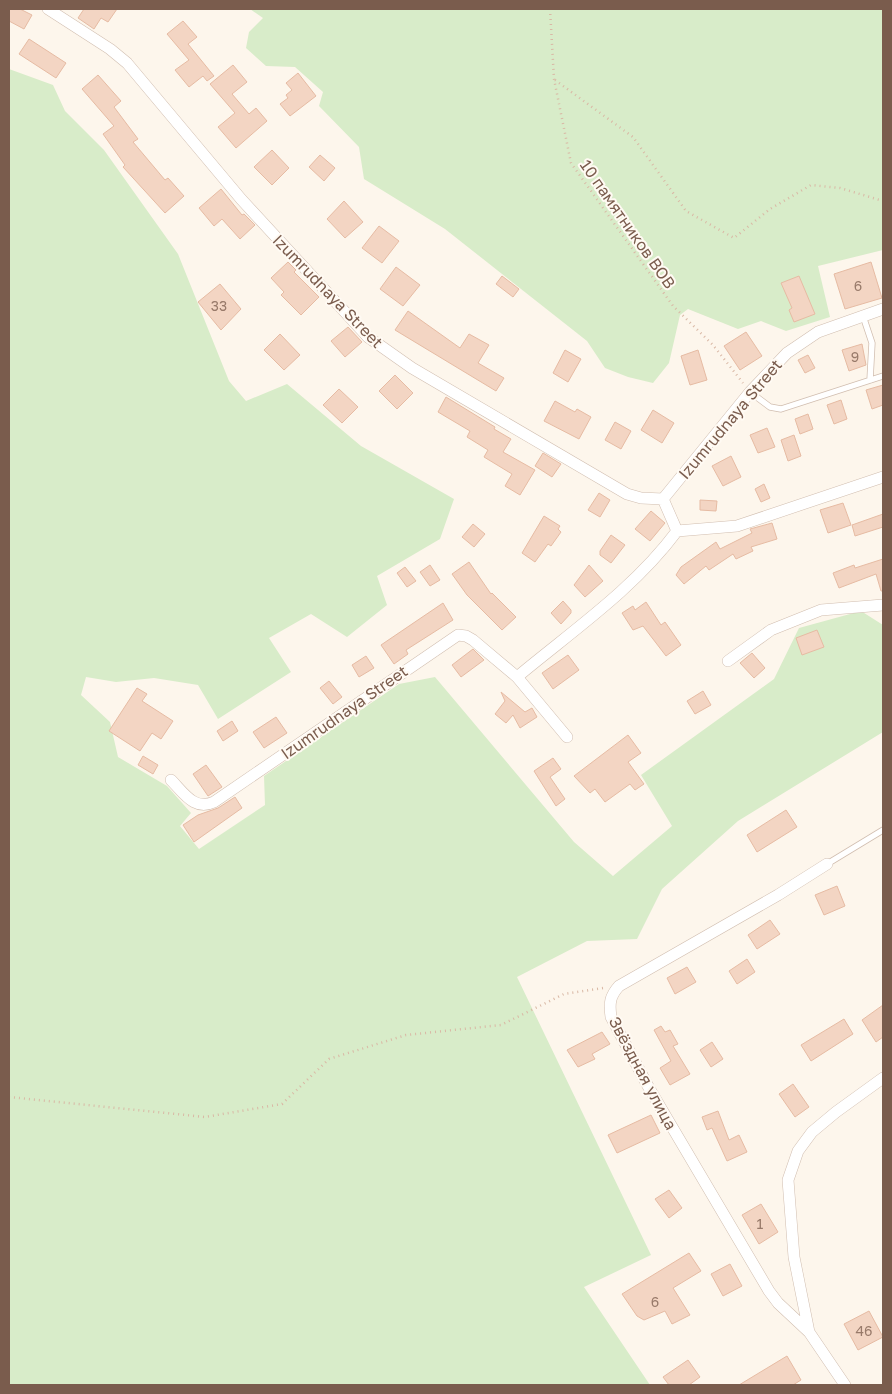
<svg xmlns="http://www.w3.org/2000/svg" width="892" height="1394" font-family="'Golos Text',sans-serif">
	<rect width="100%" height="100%" fill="#fdf6ec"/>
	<!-- green -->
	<path fill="#d8ecc9" d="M250,9h633v241l-65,16 12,51 -44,14 -25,-10 -23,8 -50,-20 -8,6 -11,48 -16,20 -25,-6 -23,-9 -18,-27 -142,-112 -81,-50 -5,-32 -40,-41 4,-14 -28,-25 -29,-1 -20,-18 3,-16 14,-14z
		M9,69l44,16 12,26 39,39 74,104 51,127 17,20 41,-17 74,62 93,53 -14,40 -63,37 10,29 -40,32 -36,-23 -42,24 22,34 -73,47 -20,-34 -44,-7 -38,4 -30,-5 -5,18 29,27 8,35 49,29 24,27 -11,13 19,23 66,-44 -1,-29 135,-92 36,-7 139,165 39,34 59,-50 -31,-51 133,-96 25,-51 62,-17 22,14v107l-145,89 -76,68 -25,50 -50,2 -70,36 134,278 -67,32 66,98h-641z"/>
	<!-- building -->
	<path fill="#f3d5c3" stroke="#e6bba3" d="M9,9h11l12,6 -8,14 -15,-8z
		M84,9h33l-9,13 -7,-4 -7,11 -16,-11z
		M183,21l14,16 -9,7 26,32 -7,5 -4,-5 -14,11 -14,-17 14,-10 -22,-26z
		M29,39l37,24 -10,15 -37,-24z
		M233,65l14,17 -15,12 17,20 7,-6 11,13 -31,27 -18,-21 17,-14 -25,-29z
		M298,73l18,23 -26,20 -10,-12 8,-6 -2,-3 6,-5 -6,-7z
		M98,75l23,26 -7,6 24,32 -5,3 32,38 3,-2 16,18 -19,17 -42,-46 2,-2 -22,-31 11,-8 -32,-37z
		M272,150l17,18 -17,17 -18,-18z
		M320,155l15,13 -11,13 -15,-14z
		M221,189l21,26 2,-1 11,11 -15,14 -18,-20 -8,7 -15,-18z
		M344,201l19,21 -18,16 -18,-19z
		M379,226l20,15 -17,22 -20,-15z
		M288,262l8,8 -2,2 25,25 -18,18 -20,-20 3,-3 -13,-14z
		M871,262l11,36 -37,11 -11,-35z
		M396,267l24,18 -17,21 -23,-17z
		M502,276l17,13 -6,8 -17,-13z
		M799,276l16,38 -21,8 -5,-12 3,-2 -11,-25z
		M220,284l21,25 -20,21 -23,-28z
		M408,311l52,37 9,-14 20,11 -11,18 26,15 -8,13 -101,-61z
		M348,327l14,15 -17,15 -14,-16z
		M746,332l16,24 -22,14 -16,-24z
		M280,334l20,21 -16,15 -20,-20z
		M862,344l4,21 -17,6 -7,-21z
		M565,350l16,9 -13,23 -15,-9z
		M698,350l9,30 -17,5 -9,-29z
		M808,355l7,13 -10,5 -7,-13z
		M395,375l18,18 -16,16 -18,-18z
		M883,385v20l-11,4 -6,-19z
		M339,389l19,18 -16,16 -19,-18z
		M446,397l49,30 -1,2 17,10 -8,13 32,18 -15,25 -15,-9 7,-12 -28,-17 4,-7 -21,-13 3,-6 -32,-19z
		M841,400l6,19 -13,5 -7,-19z
		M555,401l20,11 2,-3 14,8 -12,22 -35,-18z
		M653,410l21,13 -12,20 -21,-13z
		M808,414l5,15 -13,5 -5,-15z
		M615,422l16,9 -10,18 -16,-9z
		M767,428l8,19 -17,6 -8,-18z
		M794,435l7,21 -13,5 -7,-21z
		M543,453l18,11 -9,13 -17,-11z
		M731,456l10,21 -18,9 -11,-20z
		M764,484l6,14 -9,4 -6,-13z
		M599,493l11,7 -10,17 -12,-7z
		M700,500l17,1 -1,10 -16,-1z
		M843,503l8,22 -23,8 -8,-23z
		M651,511l14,12 -15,18 -15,-12z
		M883,514v13l-28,9 -3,-11z
		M544,516l16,10 -2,3 3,3 -10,14 -3,-2 -13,18 -13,-9z
		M772,523l5,16 -26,8 2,4 -17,8 -3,-5 -24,16 -3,-4 -22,18 -8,-9 5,-8 35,-25 4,7 32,-16 -2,-4z
		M473,524l12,10 -11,13 -12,-10z
		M611,535l14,10 -14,18 -11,-8v-4z
		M883,559v32h-2l-5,-17 -37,14 -6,-15 21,-8 1,3z
		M469,562l22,32 1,-1 24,24 -14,13 -35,-35 -15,-21z
		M430,565l10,15 -10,6 -10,-14z
		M589,565l14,16 -18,16 -11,-12z
		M405,567l11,14 -9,6 -10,-14z
		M563,601l8,9v3l-10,11 -10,-11z
		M646,602l15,23 4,-3 16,23 -15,11 -23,-30 -10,4 -11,-17 11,-7 2,4z
		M443,603l10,17 -47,30 2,4 -14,10 -13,-19z
		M817,630l7,17 -22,8 -6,-17z
		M473,649l11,11 -23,17 -9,-12z
		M752,653l13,15 -11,10 -14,-15z
		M568,655l11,15 -26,19 -11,-16z
		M366,656l8,12 -15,9 -7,-12z
		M329,681l13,16 -9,7 -13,-16z
		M137,688l10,6 -5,7 31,20 -12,18 -9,-6 -12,18 -31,-20z
		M703,691l8,14 -16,9 -8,-13z
		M501,692l24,20 7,-4 5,9 -17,11 -7,-13 -7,8 -11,-9 10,-13z
		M276,717l11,16 -23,15 -11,-16z
		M232,721l6,10 -15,10 -6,-10z
		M628,735l13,18 -13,9 16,22 -9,6 -5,-6 -25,18 -10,-13 -5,4 -16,-17z
		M143,756l15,9 -5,9 -15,-9z
		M553,758l8,11 -11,8 15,22 -9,7 -22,-35z
		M206,765l16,22 -14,9 -15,-22z
		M235,797l7,11 -48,34 -11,-17 15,-10 20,-7z
		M786,810l11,17 -40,25 -10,-17z
		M837,886l8,20 -21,9 -9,-20z
		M770,920l10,14 -23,15 -9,-14z
		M747,959l8,13 -18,12 -8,-13z
		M687,967l9,15 -21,12 -8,-16z
		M883,1005v32l-7,5 -14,-22z
		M844,1019l9,15 -42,27 -10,-16z
		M661,1026l4,6 5,-2 8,14 -5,2 17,28 -20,11 -10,-17 11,-7 -17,-31z
		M602,1032l8,12 -18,10 3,5 -17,8 -11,-17z
		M712,1042l11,17 -12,8 -11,-17z
		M793,1084l16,23 -14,10 -16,-23z
		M718,1111l11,29 10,-5 8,17 -20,9 -15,-33 -5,2 -5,-13z
		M651,1115l9,18 -43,20 -9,-18z
		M669,1190l13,18 -13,10 -14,-19z
		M761,1204l17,28 -19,12 -17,-29z
		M689,1253l12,18 -28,17 17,27 -18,9 -7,-13 -21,9 -7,-4 -15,-22z
		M730,1264l12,22 -19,10 -12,-22z
		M869,1311l14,26 -25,13 -14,-26z
		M787,1356l14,24 -8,5h-54z
		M688,1360l12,17 -11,8h-20l-6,-8z"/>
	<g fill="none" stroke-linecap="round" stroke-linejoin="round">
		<defs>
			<path id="service" d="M863,316l9,27 -2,37
				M750,392l20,15 11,2 102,-33
				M827,864l56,-34"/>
			<path id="minor" d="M48,9l62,40 17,14 114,136 127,138 44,31 215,126 14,4 22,1 14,32
				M663,499l87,-107 37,-39 31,-21 65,-23
				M728,661l43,-31 50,-20 62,-5
				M517,677c55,-46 117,-88 160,-146l60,-5 146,-49
				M171,780c13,13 23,31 43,22l244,-167 8,1 7,4 44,37 50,60
				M809,1332l-31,-29 -9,-12 -120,-203 -38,-71c-2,-14 -1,-21 8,-31l159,-91 49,-31
				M845,1385l-36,-53 -15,-75 -6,-77 10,-29 14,-19 24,-20 47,-34"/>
		</defs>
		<!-- service casing -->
		<use href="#service" stroke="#d1beb0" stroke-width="7"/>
		<!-- minor casing -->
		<use href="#minor" stroke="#d1beb0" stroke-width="12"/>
		<!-- path -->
		<path stroke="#d9b8a5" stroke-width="2.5" stroke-dasharray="1 4" stroke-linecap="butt" d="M550,9l4,70 17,84 102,143 40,39 30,38
			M555,80l78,57 53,74 48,27 36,-29 41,-24 29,3 43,13
			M9,1097l196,20 77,-13 47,-45 77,-24 95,-10 63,-31 39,-6"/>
		<!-- service -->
		<use href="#service" stroke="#fff" stroke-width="5.5"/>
		<!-- minor -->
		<use href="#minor" stroke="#fff" stroke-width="11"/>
	</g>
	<g text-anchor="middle" stroke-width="4" stroke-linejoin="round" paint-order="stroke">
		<!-- number labels -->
		<g font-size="14" fill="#987a6a">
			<text x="858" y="291">6</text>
			<text x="219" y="311">33</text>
			<text x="855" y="362">9</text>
			<text x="760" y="1229">1</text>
			<text x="655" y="1307">6</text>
			<text x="864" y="1336">46</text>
		</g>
		<!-- street labels -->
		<g font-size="16" fill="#7a5c4d" stroke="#fffaf3">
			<text transform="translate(628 224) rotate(55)" y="6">10 памятников ВОВ</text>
			<text transform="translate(328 291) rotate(46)" y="6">Izumrudnaya Street</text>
			<text transform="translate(730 419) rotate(-50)" y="6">Izumrudnaya Street</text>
			<text transform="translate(344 712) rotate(-35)" y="6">Izumrudnaya Street</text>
			<text transform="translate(643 1073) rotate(62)" y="6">Звёздная улица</text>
		</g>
	</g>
	<!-- border -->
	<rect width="892" height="1394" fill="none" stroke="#7a5c4d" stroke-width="20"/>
</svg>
